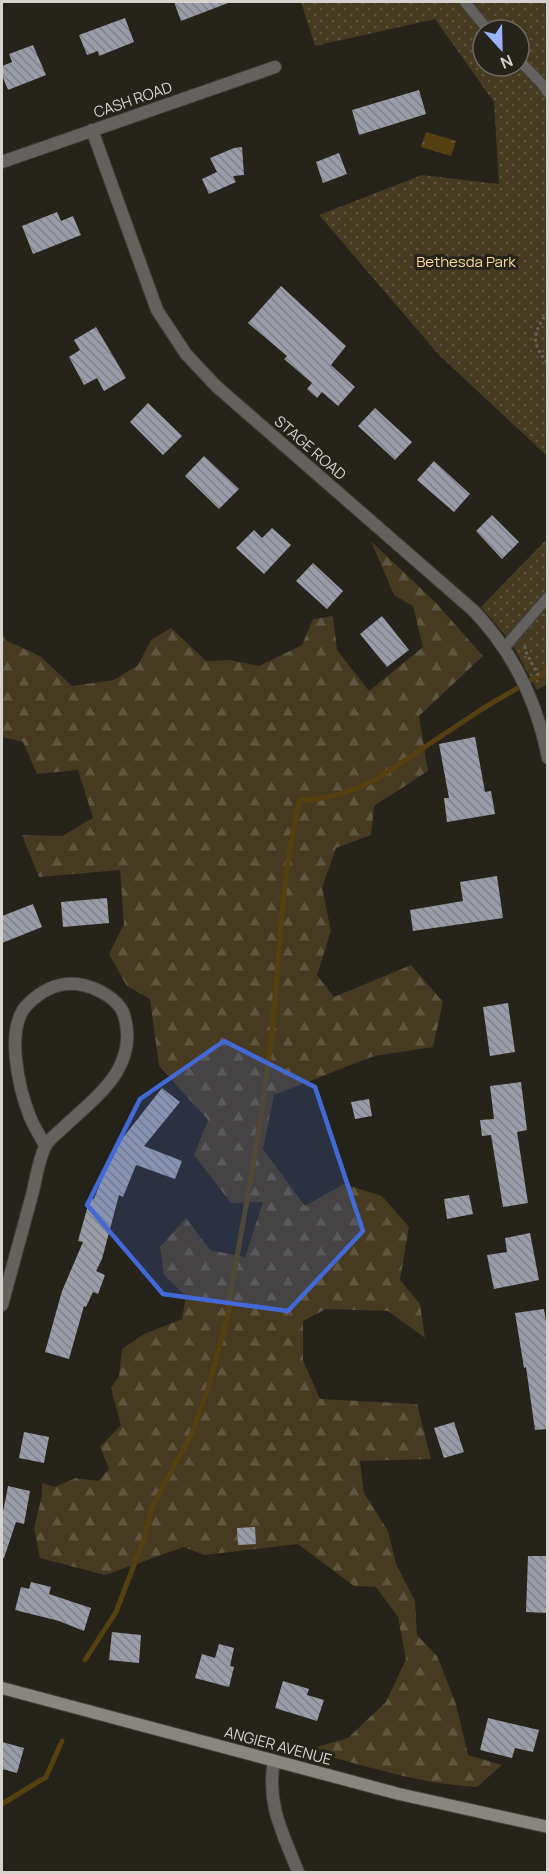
<svg xmlns="http://www.w3.org/2000/svg" width="549" height="1874" font-family="Manrope,sans-serif">
	<defs>
		<pattern id="forest-firs" width="22" height="20" patternUnits="userSpaceOnUse" patternTransform="scale(1.5)"><rect width="22" height="20" fill="#463a20"/><path d="M5 1l3.5 6h-7zM16 11l3.5 6h-7z" fill="#60563f"/></pattern>
		<pattern id="park-dots" width="8" height="8" patternUnits="userSpaceOnUse" patternTransform="scale(1.5)"><rect width="8" height="8" fill="#463a20"/><path d="M2 2h.1M6 6h.1" fill="none" stroke="#60563f" stroke-width="1.8" stroke-linecap="round"/></pattern>
		<pattern id="water-ripples" width="26" height="14" patternUnits="userSpaceOnUse" patternTransform="scale(1.5)"><rect width="26" height="14" fill="#554110"/><path d="M2 4q2-2 4 0t4 0M15 11q2-2 4 0t4 0" fill="none" stroke="#6d5c32"/></pattern>
		<pattern id="building-back-hatch" width="6" height="6" patternUnits="userSpaceOnUse" patternTransform="scale(1.5)"><rect width="6" height="6" fill="#9a9da8"/><path d="M-1 5l2 2M0 0l6 6M5-1l2 2" fill="none" stroke="#7f8188"/></pattern>
	</defs>
	<rect width="100%" height="100%" fill="#26231b"/>
	<!-- forest -->
	<path fill="url(#forest-firs)" d="M371,541l65,62 47,53 -64,60 9,55 -54,35 -3,29 -35,13 -14,40 9,43 -14,44 17,22 77,-32 32,37 -10,45 -59,9 -100,39 -11,54 42,57 39,-22 38,12 27,31 -9,53 20,24 5,34 -37,-27 -62,-2 -23,12v39l17,39 97,5 14,55 -71,2 4,32 24,38 8,33 19,37 2,34 20,21 19,48 12,51 34,10 -25,22c-58,-3 -115,-22 -171,-37l42,-12 38,-36 20,-43 -8,-42 -22,-30 -22,-1 -56,-42 -94,11 -20,-8 -79,28 -65,-17 -6,-30 8,-32v-13l12,4 22,-9 22,3 11,-12 -9,-22 21,-22 -10,-37 8,-12 3,-27 22,-15 38,-15 4,-23 -22,-21 -4,-28 26,-29 24,32 35,7 18,-55 -32,1 -37,-48 14,-35 -49,-54 -9,-67 -23,-13 -18,-32 15,-30 -4,-54 -81,7 -17,-42 40,1 31,-18 -15,-48 -41,4 -14,-32 -21,-5v-108l3,11 35,16 32,30 42,-6 24,-15 13,-25 20,-12 35,33 24,-1 29,6 43,-21 11,-26 20,-3 4,34 32,41 54,-44 -10,-41 -19,-11z"/>
	<!-- park -->
	<path fill="url(#park-dots)" fill-rule="evenodd" d="M301,2h246v454l-108,-101 -120,-140 103,-40 77,9 -5,-82 -59,-83 -120,27zM483,30h36v36h-36z
		M547,539v145l-10,6 -26,-48 -30,-35z"/>
	<!-- water -->
	<path fill="url(#water-ripples)" d="M426,132l30,9 -5,15 -30,-9z"/>
	<g fill="none" stroke-linecap="round" stroke-linejoin="round">
		<!-- stream -->
		<path stroke="#554110" stroke-width="5" d="M85,1660l31,-48 28,-73 8,-32 40,-74 16,-45 21,-76v-12c16,-87 32,-173 42,-260 9,-80 9,-162 29,-240 25,0 53,-9 75,-20l107,-71 66,-39
			M2,1804l44,-27 16,-36"/>
	</g>
	<!-- building -->
	<path fill="url(#building-back-hatch)" d="M174,2h54v1l-47,18z
		M125,18l9,24 -35,14 -1,-5 -11,4 -8,-20z
		M33,45l13,30 -38,15 -6,-15v-9l10,-4 -3,-8z
		M419,90l7,24 -67,21 -7,-25z
		M242,147l2,28 -11,1 3,6 -27,12 -7,-15 15,-7 -7,-14 24,-10z
		M339,153l8,21 -24,9 -7,-21z
		M57,212l4,9 12,-5 8,19 -48,19 -11,-28z
		M281,286l65,60 -15,19 24,22 -17,19 -16,-14 -5,6 -10,-9 5,-6 -28,-24 3,-3 -39,-33z
		M96,327l30,51 -22,13 -7,-13 -13,7 -15,-28 11,-7 -6,-10z
		M148,403l34,33 -19,19 -33,-33z
		M375,408l37,34 -17,18 -37,-34z
		M204,456l35,33 -20,20 -34,-33z
		M434,461l36,33 -16,18 -37,-32z
		M492,515l27,27 -17,17 -26,-28z
		M272,528l19,17 -27,29 -28,-26 18,-18 8,8z
		M313,563l30,28 -16,18 -31,-28z
		M382,616l27,34 -22,17 -27,-33z
		M475,737l10,55 6,-1 4,23 -48,8 -3,-24h5l-10,-54z
		M497,876l6,42 -90,13 -3,-21 53,-9 -3,-19z
		M107,898l2,25 -46,4 -2,-25z
		M33,904l9,23 -40,16v-27z
		M508,1003l7,49 -25,4 -7,-49z
		M521,1082l6,48 -10,2 11,71 -25,4 -12,-72 -9,1 -2,-16 14,-1 -4,-33z
		M162,1088l18,14 -36,44 38,15 -7,18 -39,-14 -13,32 -4,-2 -17,64 -6,12 9,4 -7,19 -5,-2 -7,15 -2,-1 -15,53 -24,-7 17,-61 21,-49 -5,-1 12,-43 4,1 22,-56 2,1z
		M369,1099l3,17 -17,3 -4,-17z
		M469,1195l4,19 -26,5 -3,-20z
		M530,1233l9,47 -45,9 -7,-34 20,-3 -2,-14z
		M544,1309l4,25v95l-13,1 -9,-63 -2,1 -9,-55z
		M454,1422l10,30 -20,6 -10,-30z
		M24,1432l25,5 -5,26 -25,-5z
		M8,1486l22,5 -6,33 -8,-2 -12,36h-2v-41z
		M255,1527l1,17 -18,1 -1,-17z
		M528,1556h20v57l-22,-1z
		M31,1582l20,5 -2,7 42,14 -7,23 -25,-10 -44,-11 6,-23 8,2z
		M112,1632l29,3 -2,28 -30,-3z
		M219,1644l15,4 -4,18 4,1 -5,20 -34,-9 7,-24 13,4z
		M283,1681l26,8 -2,6 17,5 -7,21 -42,-13z
		M488,1718l51,12 -6,22 -18,-4 -3,10 -32,-8z
		M2,1742l22,6 -7,25 -15,-4z"/>
	<g fill="none" stroke-linecap="round" stroke-linejoin="round">
		<defs>
			<path id="service" d="M465,2l23,28
				M519,60l22,23 7,10
				M504,648l44,-51"/>
			<path id="minor" d="M92,130l65,180 29,44 30,32 258,225c39,41 63,91 74,147
				M2,162l273,-95
				M2,1305c10,-37 20,-73 30,-110 4,-15 6,-34 13,-48 4,-9 16,-16 22,-23 33,-30 72,-59 57,-109 -5,-17 -31,-29 -47,-31 -19,-2 -36,7 -49,20 -24,23 -9,85 2,113 4,10 10,19 15,28
				M274,1761c-8,43 9,72 24,111"/>
			<path id="secondary" d="M2,1688l397,106 149,33"/>
		</defs>
		<!-- service casing -->
		<use href="#service" stroke="#423f38" stroke-width="13"/>
		<!-- minor casing -->
		<use href="#minor" stroke="#423f38" stroke-width="14"/>
		<!-- secondary casing -->
		<use href="#secondary" stroke="#423f38" stroke-width="14"/>
		<!-- path -->
		<path stroke="#64615a" stroke-width="3" stroke-dasharray="3 3" stroke-linecap="butt" d="M548,312c-15,20 -18,31 0,51
			M525,646v4l14,27"/>
		<!-- service -->
		<use href="#service" stroke="#64625e" stroke-width="10"/>
		<!-- minor -->
		<use href="#minor" stroke="#64625e" stroke-width="12"/>
		<!-- secondary -->
		<use href="#secondary" stroke="#898680" stroke-width="12"/>
	</g>
	<!-- marked area -->
	<path fill="#4269d6" fill-opacity="0.2" stroke="#4269d6" stroke-width="4.5" stroke-linejoin="round" d="M224,1041l91,46 48,144 -75,80 -125,-17 -76,-89 53,-106z"/>
	<g text-anchor="middle" stroke-width="6" stroke-linejoin="round" paint-order="stroke">
		<!-- street labels -->
		<g font-size="15" fill="#d6d3ce" stroke="#26231b">
			<text transform="translate(133 100) rotate(-19)" y="5">CASH ROAD</text>
			<text transform="translate(310 448) rotate(41)" y="5">STAGE ROAD</text>
			<text transform="translate(278 1746) rotate(15)" y="5">ANGIER AVENUE</text>
		</g>
		<!-- park labels -->
		<g font-size="15" fill="#fcda91" stroke="#26231b">
			<text x="466" y="267">Bethesda Park</text>
		</g>
	</g>
	<!-- border -->
	<rect width="549" height="1874" fill="none" stroke="#d6d3ce" stroke-width="6"/>
	<!-- north arrow -->
	<g transform="translate(501 48) rotate(158)"><circle r="28" fill="#26231b" stroke="#6c6963" stroke-width="1.5"/>
	<path d="M0-4.5L10 22L0 15L-10 22Z" fill="#9cb4fd"/>
	<text y="-9" font-size="16" font-weight="bold" text-anchor="middle" fill="#d6d3ce">N</text>
	</g>
</svg>
